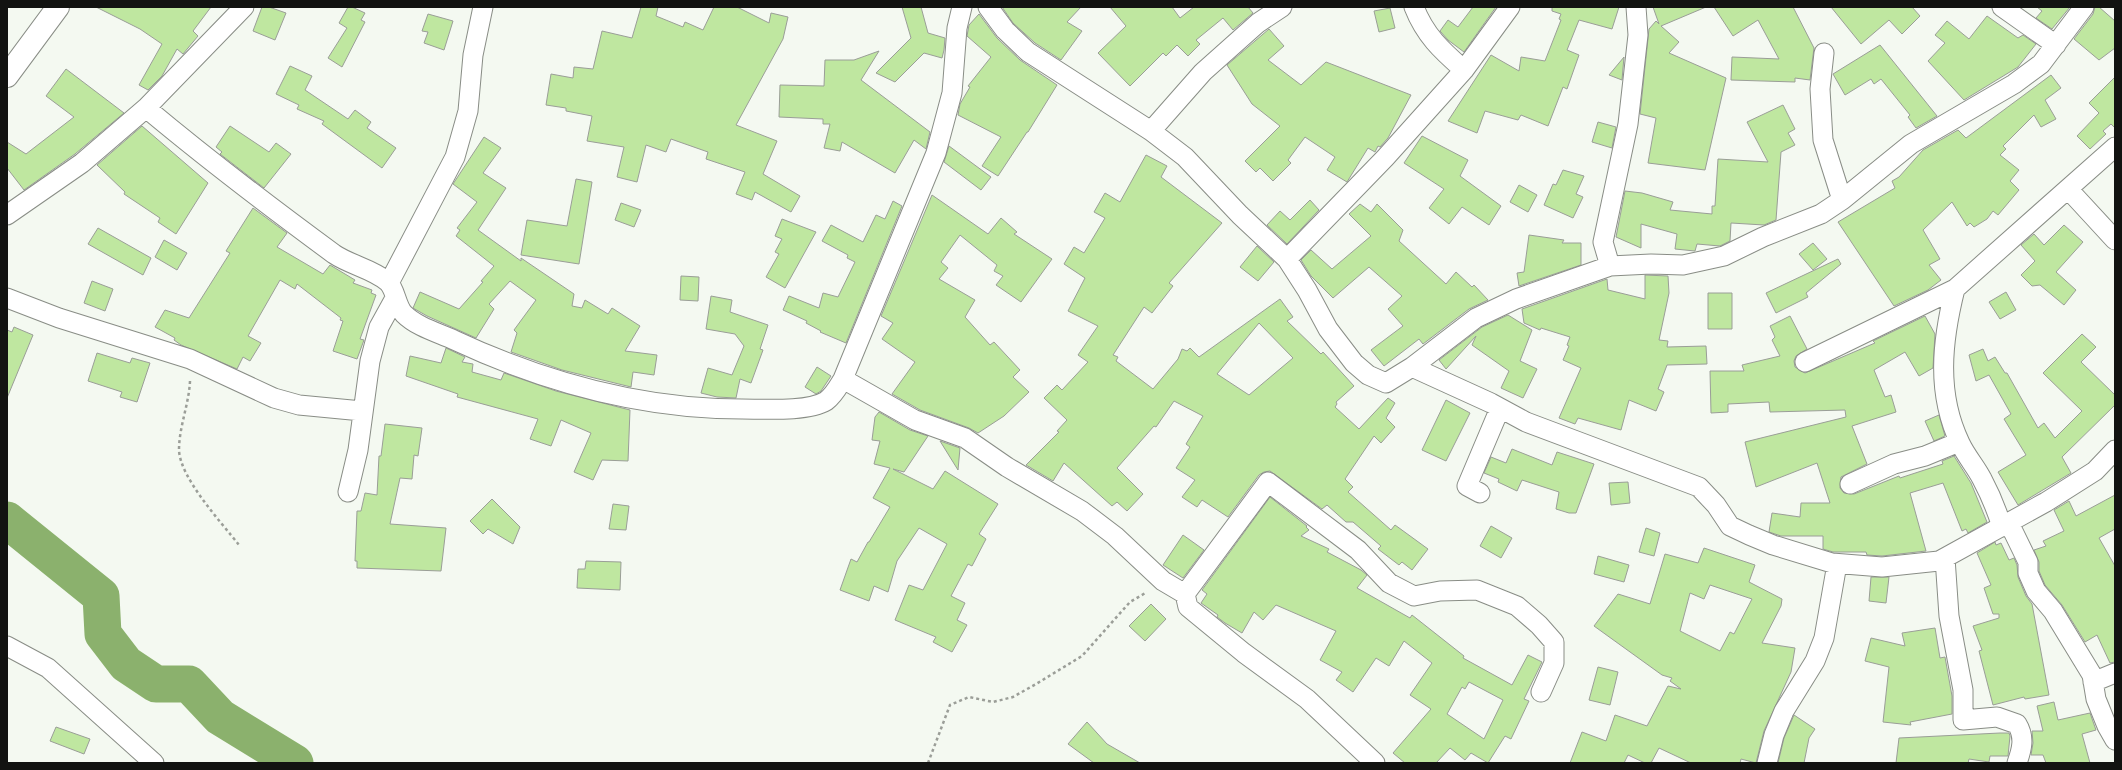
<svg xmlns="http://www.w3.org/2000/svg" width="2122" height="770" font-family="Signika,sans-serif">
	<rect width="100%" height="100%" fill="#f4f9f1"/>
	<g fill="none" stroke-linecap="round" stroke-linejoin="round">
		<!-- river -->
		<path stroke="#8bb16d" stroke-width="37" d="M7,520l94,76 2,38 23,30 30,20h33l31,33 75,46"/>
	</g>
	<!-- building -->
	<path fill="#bfe7a0" stroke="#9a9e97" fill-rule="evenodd" d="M96,7h115l-18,24 5,5 -15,18 -6,-5 -15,27 -14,14 -9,-5 23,-41 -22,-15z
		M262,7h7l17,6 -11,27 -22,-9z
		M348,7h4l13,6 -4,7 4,2 -23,45 -14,-9 19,-30 -8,-5z
		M641,7h17l-2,9 27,11 2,-5 18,8 11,-23h23l32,16 2,-10 17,4 -5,22 -47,86 41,16 -14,33 37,22 -9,16 -36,-20 -3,8 -16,-6 9,-22 -39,-13 2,-7 -37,-13 -5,13 -20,-7 -9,37 -20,-5 7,-30 -37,-6 5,-25 -26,-5v-3l-20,-3 5,-31 22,4 1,-11 19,2 9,-38 30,7z
		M902,7h19l7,26 17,5 -1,12 -2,8 -18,-5 -29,29 -19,-9 35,-35z
		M1002,7h79l-14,15 15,9 -21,29 -26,-17 -22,-20z
		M1110,7h62l8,11 14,-11h54l5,6 -20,17 -10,-12 -27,22 4,4 -12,12 -11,-11 -11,11 -3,-3 -33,33 -32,-33 28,-27z
		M1473,7h23l-32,45 -16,-12 -8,-9 8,-11 10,7z
		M1552,7h67l-7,22 -33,-9 -12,30 12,5 -12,34 -4,-2 -15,39 -27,-11 -3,5 -33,-9 -8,22 -29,-12 43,-66 28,16 2,-14 24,4 16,-41 -2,-1 2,-5 -9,-3z
		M1653,7h53l-45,19 18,16 -10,11 57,25 -21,92 -57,-7 8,-45 -16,-4 9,-85 7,-8 3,3z
		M1714,7h79l21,41 -4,32 -15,-2v4l-64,-2 1,-23 47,2 -21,-39 -25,16z
		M1831,7h81l8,9 -18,18 -13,-14 -28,24z
		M2037,7h33l-18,22 -16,-11 6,-7z
		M2095,7h4l16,14v27l-16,12 -25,-21 19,-25z
		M1390,8l5,20 -16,4 -5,-21z
		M428,14l25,7 -9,29 -20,-7 4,-11 -6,-1z
		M979,14l18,24 23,22 37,25 -29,47h-1l-29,44 -16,-10 19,-29 -43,-22 2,-11 10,-17 -2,-1 23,-29 -24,-21 2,-11z
		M1987,16l31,22 5,-3 13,9 -18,23 -54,33 -36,-39 17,-18 -10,-8 12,-14 22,18z
		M1269,29l15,17 -16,14 33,25 25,-23 85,33 -23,43 -8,9 -2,-1 -3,6 -7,-4 -21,34 -20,-12 8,-13 -30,-20 -17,23 3,3 -18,18 -13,-13 -4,4 -11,-11 35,-35 -28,-22 -25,-39z
		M1880,45l57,71 -21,12 -8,-11 2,-2 -29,-36 -7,5 -3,-5 -26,16 -12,-21z
		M879,51l-18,29 69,52 -4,17 -12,-9 -19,33 -53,-31 -2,9 -16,-3 6,-24h-7v-5l-44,-2 1,-32 44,1 1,-26h29z
		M1624,57l-2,23 -13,-5z
		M290,66l22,10 -7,14 43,29 7,-9 16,12 -4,6 29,20 -14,20 -60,-44 2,-3 -27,-12 2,-4 -23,-11z
		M66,69l58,44 -49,41 -51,36 -17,-22v-26l19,12 48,-37 -28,-21z
		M2051,75l10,13 -16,12 11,19 -15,8 -7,-12 -31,31 3,3 -6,6 19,15 -9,11 9,9 -21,25 -5,-4 -6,8 -13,8 -4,-4 -3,3 -15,-24 -29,28 17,29 -11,6 12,15 -13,10 -34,16 -56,-84 57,-34 -3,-7 7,-4 24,-27 35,-20 8,8z
		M2115,77v51l-4,-4 -8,7 3,3 -16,15 -13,-13 22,-23 -10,-10z
		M1783,105l12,24 -7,4 7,12 -14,7 -5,68 -12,5 -33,-2 -1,18 -10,5 -23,-2 -2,7 -20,-2 2,-15 -36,-10v24l-25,-11 9,-46 17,2 31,9 -3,8 42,4v-8h3l3,-47 50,3 -21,-40z
		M1598,122l18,5 -4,21 -20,-6z
		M142,126l66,57 -32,51 -18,-12 2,-4 -36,-24 1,-2 -28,-27z
		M230,126l39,26 7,-9 15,11 -27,34 -44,-34 2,-2 -6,-5z
		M1422,136l46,24 -8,16 41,30 -12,19 -27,-18 -13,17 -20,-16 15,-19 -40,-26z
		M484,137l17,11 -18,25 23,15 -28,42 43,31v-3l53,36 -2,12 10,2 3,-8 23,14 4,-6 28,18 -15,25 32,4 -3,20 -21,-3 -2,15 -69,-17 -51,-18 6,-19 -3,-3 22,-30 -26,-19 -21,23 5,5 -18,29 -49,-22 -14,-8 7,-16 39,17 24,-27 -2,-1 13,-15 -38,-30 4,-6 -3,-2 20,-26 -24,-18z
		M949,146l42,31 -10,13 -37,-28z
		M1146,155l21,11 -6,11 61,46 -53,60 4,3 -21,27 -8,-6 -31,48 5,2 -2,4 37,28 25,-30 4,-10 5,2 3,-3 9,9 81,-58 13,18 -6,4 34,33 2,-2 31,34 -18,16 1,2 -2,3 24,22 29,-31 7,5 -9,15 9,9 -14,16 -7,-7 -29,43 8,8 -5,5 43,38 4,-5 33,24 -16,21 -10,-8 -3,3 -21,-16 3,-3 -28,-24h-7l-19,-17 -5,4 -52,-38 -6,1 -5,3 -31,42 -26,-17 -5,7 -15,-10 13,-17 -19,-12 14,-21 -4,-3 17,-28 -29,-15 -18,26 -2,-1 -37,42 26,26 -16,17 -10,-9 -5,4 -48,-43 -11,18 -27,-16 33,-33 -2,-1 10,-11 -23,-22 13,-13 5,5 26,-28 -10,-7 20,-29 -30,-15 17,-33 -21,-14 10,-17 10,6 21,-35 -11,-6 11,-19 15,9zM1259,323l34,35 -44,37 -32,-21z
		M1563,170l21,6 -8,18 7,3 -10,21 -29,-13 9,-21 3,1z
		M576,179l16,3 -13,82 -58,-9 6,-35 40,6z
		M1519,185l18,10 -9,17 -18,-10z
		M932,195l56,39 13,-16 16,14 -3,2 38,25 -31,43 -25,-17 7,-9 -9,-5 3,-6 -37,-30 -19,27 7,6 -9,11 36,21 -10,17 25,28 4,-3 26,28 -7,7 16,15 -25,24 -26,17 -9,-5 -49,-18 -28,-16 23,-32 -33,-23 11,-16 -12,-7z
		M1310,200l9,10 -32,34 -20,-19 13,-14 10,9z
		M893,201l9,5 -56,137 -26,-11 1,-1 -15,-8 1,-2 -24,-11 6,-14 30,12 4,-15 15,4 17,-35 -8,-4 1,-3 -26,-14 9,-16 32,17 13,-27 9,4z
		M621,203l20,7 -7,17 -19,-7z
		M1360,204l11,8 6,-8 26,26 -4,11 47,43 10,-12 16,15 2,-2 14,15 -19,9 -46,35 -4,-5 -35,27 -13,-16 32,-24 -15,-17 14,-13 -33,-29 -36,31 -22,-22 -10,-16 10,-10 21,19 39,-33 -22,-22z
		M253,208l34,25 -10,14 46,27 7,-9 25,15 -2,3 19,7 -1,3 5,2 -16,44 4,1 -7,19 -24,-8 10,-30 -3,-1 1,-2 -44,-34 -2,5 -15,-9 -32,56 13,7 -11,18 -7,-4 -6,12 -56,-24 -7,-5 1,-2 -20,-11 10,-17 24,8 41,-65 -4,-2z
		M782,219l34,13 -31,56 -19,-11 13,-23 -4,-2 7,-13 -7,-3z
		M2064,225l19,17 -27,30 20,18 -12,15 -24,-20 -8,1 -11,-11 14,-14 -14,-16 13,-11 10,11z
		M98,228l53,30 -8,17 -55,-31z
		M1529,235l35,5 -2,3h19v22l-62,21 -2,-13 7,-1z
		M164,240l23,13 -10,17 -22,-13z
		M1813,243l14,16 -14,11 -14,-16z
		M1257,246l17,16 -16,19 -18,-14z
		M1838,259l3,5 -35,29 2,4 -32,16 -10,-20z
		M1645,275l23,1 1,17 -10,47 9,1 -1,6 39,-1 1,18 -40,1 -9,24 6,3 -8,19 -27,-11 -8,30 -43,-12 -3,6 -16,-6 22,-50 -18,-8 6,-14 -2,-1 3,-8 -29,-9 -1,2 -16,-7 -2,-14 85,-30 1,11 37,9z
		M681,276l18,1 -1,24 -18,-1z
		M92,281l21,8 -8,22 -21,-8z
		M2006,292l10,18 -16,9 -11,-17z
		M1708,293h24v36h-24z
		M711,296l21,4 -2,12 38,13 -8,24 3,1 -12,33 -11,-4 -4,19 -19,-1 -16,-4 7,-25 24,7 12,-29 -9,-12 -29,-5z
		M1508,315l24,15 -12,31 17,8 -14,29 -22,-10 8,-17 -37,-26 4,-9 -30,33 -7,-9 43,-33z
		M1790,316l17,33 -11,7 -2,5 1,6 10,6 70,-30 -2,-2 52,-25 10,18 -2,34 -14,8 -14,-24 -31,18 11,27 6,-2 5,17 -44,14 15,38 -26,13 -1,11 4,5 10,1 45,-18 1,2 43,-14 -1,-3 12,-5 17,27 16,39 -19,11 -2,-4 -4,2 -19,-48 -33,10 16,58 -44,5 -15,-1 -1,-3h-33l-10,-3v-13h-42l-12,-4 3,-19 28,4 1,-14h29l-13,-40 -61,24 -11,-45 101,-25 -1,-7 -75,2 -1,-10 -41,2v8l-17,1 -1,-42h34l-2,-6 38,-9 -8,-16 3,-3 -5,-11z
		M14,327l19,8 -26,63v-68l5,2z
		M2082,334l14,13 -15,15 34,33v10l-53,52 9,16 -53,32 -20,-33 28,-17 -22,-36 7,-5 -22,-39 -13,6 -7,-26 14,-6 5,12 7,-4 10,16h2l31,55 6,-5 11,15 27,-27 -39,-38z
		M446,348l19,9 -3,5 11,2 -1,8 29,8 3,-7 52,18 74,19 -2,51 -26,-1 -9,20 -19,-8 17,-39 -30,-13 -10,26 -21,-7 8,-20 -81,-22 1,-3 -52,-18 4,-20 31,7z
		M97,353l33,10 2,-5 18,5 -13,39 -17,-5 2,-5 -34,-11z
		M817,367l14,9 -10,15 -5,3 -11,-7z
		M1446,400l24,13 -24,48 -24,-11z
		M879,412l31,18 18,6 -24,36 -11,-3 40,20 12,-18 53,33 -19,30 7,5 -14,27 -4,-2 -17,32 14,7 -8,17 10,5 -15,27 -19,-10 3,-5 -41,-17 14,-35 14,5 24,-46 -28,-16 -22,33 -9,31 -14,-6 -5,15 -29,-11 11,-31 6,3 11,-20h1l21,-35 -17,-9 17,-30 -16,-4 6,-23 -8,-1 3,-23z
		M1939,415l6,21 -11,5 -9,-20z
		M385,424l37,4 -4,28 -4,-1 -2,24 -12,-1 -10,46 56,4 -5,43 -84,-3v-7h-2l2,-50h4l4,-18 12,2 2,-39h2z
		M940,441l20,7 -2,22z
		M1512,449l40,16 5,-13 37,12 -18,49h-7l-13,-4 3,-17 -37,-12 -5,11 -19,-9 1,-3 -15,-6 7,-16 15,6z
		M1628,482l2,21 -19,2 -2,-22z
		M2115,495v34l-16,9 16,28v96l-5,1 -13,-28 -12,7 -23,-37 -17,-20 -6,-14v-9l-5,-12 12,-4 -3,-5 21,-10 -10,-21 15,-9 7,15z
		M1270,497l37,29 -1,1 3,3 -8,6 28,13 -2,3 34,18 6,5 -10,13 53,30 2,-3 52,41 -1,2 49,27 16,-30 14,7 -18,37 5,2 -18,38 -6,-3 -17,27 -17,-10 -6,7 -15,-12 -14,15h-31l-12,-10 38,-44 -21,-14 22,-32 -28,-22 -15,25 -13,-8 -23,34 -17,-12 6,-8 -22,-12 16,-29 -60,-26 -13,15 -9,-8 -12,21 -17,-10 -8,-6 1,-2 -17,-12 6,-9 -5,-4zM1469,682l34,18 -19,39 -37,-25 15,-27 3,2z
		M492,499l28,28 -7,17 -25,-15 -5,5 -13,-13z
		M613,504l16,2 -3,24 -17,-1z
		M1491,526l21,12 -11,20 -21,-12z
		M1646,528l14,5 -6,23 -15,-4z
		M1183,535l21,15 -21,28 -20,-13z
		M1995,542l1,3 5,-2 8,17 5,-2 3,7 1,12 8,19 6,8 17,91 -24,4 -1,-2 -31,8 -14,-54 3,-1 -9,-24 26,-8v-4h-6l-9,-26 7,-3 -14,-32z
		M1704,548l51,17 -6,17 33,17 -1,7 -19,37 33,5 -4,24 -27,59 -8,32 -15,-4 -1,4h-49l-32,-15 -8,15h-6l-17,-8 -4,8h-54l12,-31 24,9 9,-26 32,11 21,-40 13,3 -11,-8 2,-3 -10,-3 -68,-49 24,-32 32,10 15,-50 33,9zM1710,585l42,14 -18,35 -4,-2 -10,19 -40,-20 10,-38 14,6z
		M1598,556l31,9 -5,17 -30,-8z
		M586,561l35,1 -1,28 -43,-2 1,-19h7z
		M1871,577h18l-3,26 -17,-2z
		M1151,604l15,15 -21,22 -16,-15z
		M1935,628l5,30 5,-1 7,39v18l-42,8 1,3 -28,-3 6,-55 -24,-6 6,-23 34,8 -3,-13z
		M1598,667l20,5 -8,33 -21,-5z
		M2054,702l4,18 32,-7 6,17 -14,4 8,29h-44l-3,-8h-12l2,-12 -1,-12h11l-6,-25z
		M1794,715l21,14 -6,9 -5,25h-26l6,-25z
		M1087,722l20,22 33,19h-46l-26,-19z
		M56,727l34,12 -6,15 -34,-13z
		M2000,733h9l1,3 -2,20h-18l-1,6 -20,-3 -1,4h-72l3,-25z"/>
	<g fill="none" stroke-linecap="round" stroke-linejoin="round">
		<defs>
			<path id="minor" d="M988,7l17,23 23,22 123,79 34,26 55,58 47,44 20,31 21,39 26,34 14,12 18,8 26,-16 79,36 35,19 173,65 17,18 14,21 19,9 24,10 59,18 50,4 57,-6 107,-59 49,-31 20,-21
				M1414,7c11,28 27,43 50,63
				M2002,7l54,38
				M1824,53l-4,36 3,51 19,60
				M146,108c61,51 124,99 188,146 16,11 39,15 54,28 8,8 8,24 16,32 13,13 35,19 50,26 92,43 187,69 288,69 22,0 66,3 84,-8 8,-6 12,-14 17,-22l93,-226 16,-60 5,-65 5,-21
				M1151,131l52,-59 55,-49 24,-16
				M2068,189l47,51
				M7,215l75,-52 64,-55 98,-101
				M1287,259l98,-101 79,-88 46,-63
				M1610,266l-7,-24 25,-118 10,-89 -2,-28
				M389,283l66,-126 13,-46 5,-56 10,-48
				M1955,289c-13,52 -19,104 5,154 6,13 16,24 22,36 8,15 15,32 20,48
				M7,298l52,20 131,41 84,39 25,7 63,6
				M1805,362l150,-73 160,-142
				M1412,367l64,-49 40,-19 94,-33 41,-2 32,1 41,-9 39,-19 58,-23 21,-14 69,-56 103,-60 27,-20 43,-57
				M843,379l72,41 50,18 42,29 75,44 33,25 48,45 22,13 3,13 56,46 63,46 68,64
				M1850,484l44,-20 31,-8 34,-14
				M348,492l10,-42 12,-89 9,-34 16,-29
				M1480,493l-13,-7 33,-78
				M2009,523l19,39v11l8,18 17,20 39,64 4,24 11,27 8,14
				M1945,558l4,58 14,74v30l34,-3 20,7c8,13 5,25 0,39
				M1185,594l83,-112 90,68 31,33 25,13 26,-5 37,-1 40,16 22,19 15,17v21l-13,29
				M7,646l41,22 106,95
				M2093,682l22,-9
				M1767,763l7,-28 10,-24 31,-50 9,-23 13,-74"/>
			<path id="tertiary" d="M7,76l51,-69"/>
		</defs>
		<!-- minor casing -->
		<use href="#minor" stroke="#898d86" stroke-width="21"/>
		<!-- tertiary casing -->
		<use href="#tertiary" stroke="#898d86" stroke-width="24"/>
		<!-- path -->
		<path stroke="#9b9e98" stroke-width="2.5" stroke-dasharray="3 3" stroke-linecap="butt" d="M190,381c-1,23 -11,46 -11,69 1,28 42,72 60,95
			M928,763l22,-58 19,-8 24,5 20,-5 23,-13 46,-28 48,-54 17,-10"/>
		<!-- minor -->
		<use href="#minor" stroke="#fff" stroke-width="19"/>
		<!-- tertiary -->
		<use href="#tertiary" stroke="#fff" stroke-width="22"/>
	</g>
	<!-- border -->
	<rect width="2122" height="770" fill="none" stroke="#121311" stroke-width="16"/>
</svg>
